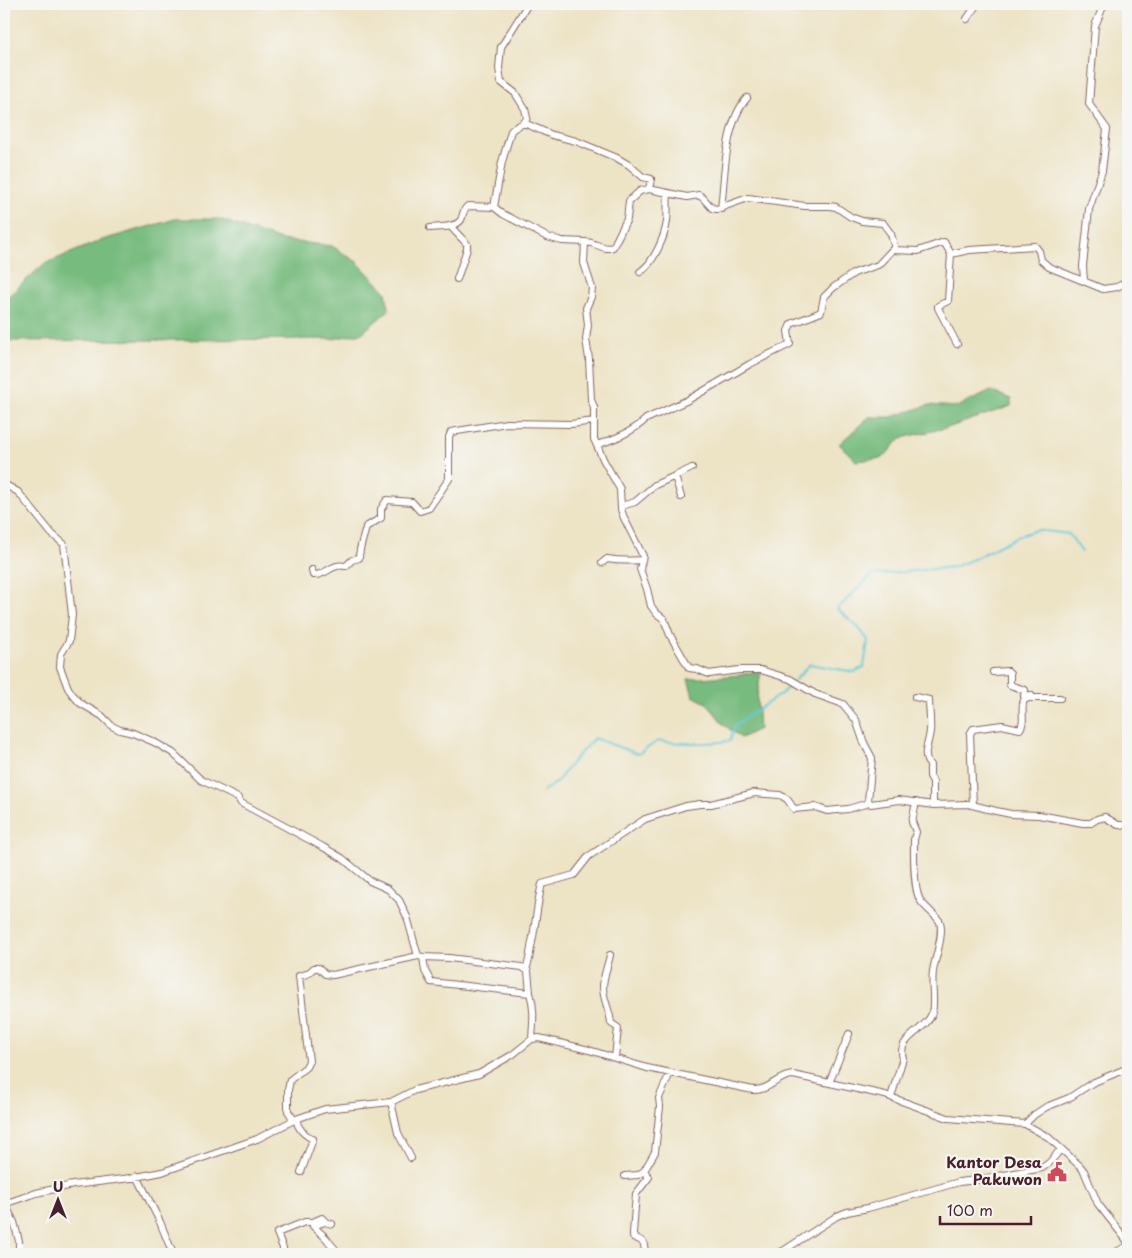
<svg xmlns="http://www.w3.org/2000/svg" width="1132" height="1258" font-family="'Playpen Sans',sans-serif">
	<rect width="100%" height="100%" fill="#f6f6f2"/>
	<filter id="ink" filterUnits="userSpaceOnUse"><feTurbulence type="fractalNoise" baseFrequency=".02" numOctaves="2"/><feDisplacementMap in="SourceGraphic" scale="10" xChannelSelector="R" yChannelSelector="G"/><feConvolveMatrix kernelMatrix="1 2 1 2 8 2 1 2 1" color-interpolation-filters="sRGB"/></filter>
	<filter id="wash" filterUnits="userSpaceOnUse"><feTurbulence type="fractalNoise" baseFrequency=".0096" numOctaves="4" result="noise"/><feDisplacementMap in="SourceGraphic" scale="20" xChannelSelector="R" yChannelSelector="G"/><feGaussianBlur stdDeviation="1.12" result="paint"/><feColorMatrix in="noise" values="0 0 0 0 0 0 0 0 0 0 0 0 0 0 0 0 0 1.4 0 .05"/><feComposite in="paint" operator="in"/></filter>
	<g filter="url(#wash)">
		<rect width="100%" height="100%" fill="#ede3c5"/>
		<!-- forest -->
		<path fill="#77bb7e" stroke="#606d54" d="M175,219h44l62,21 51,6 25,16 29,30 3,18 -27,23 -29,6 -326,2 -3,-5v-36l40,-36 58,-24z
			M991,391l20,8v7l-61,21 -49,11 -18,20 -27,3 -17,-17 30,-27h22l38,-12 28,2z
			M761,670l-4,28 2,31 -18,9 -18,-14 -15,-20 -15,-8 -5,-17 52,-4z"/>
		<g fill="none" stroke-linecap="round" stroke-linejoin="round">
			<!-- stream -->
			<path stroke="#5dc7d8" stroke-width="2" d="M795,680l15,-16 44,8 10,-5 4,-27 -10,-13 -21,-18 35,-34 82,-8 22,-9 42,-22 19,-6 32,4 13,18
				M543,791l13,-8 18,-23 20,-22 44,16 20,-13c25,3 48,3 72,0l5,-16 46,-31 11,-11"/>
		</g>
	</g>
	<g filter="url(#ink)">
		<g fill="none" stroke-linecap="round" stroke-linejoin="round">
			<defs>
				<path id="minor" d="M967,19l10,-15
					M524,123l28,12 24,6 41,17 12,7 14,12 8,2 -2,10
					M494,207l9,7 44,23 15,4 23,1
					M721,209c4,-33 3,-85 26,-111
					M450,226l17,18v5l-10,30
					M430,228c9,-1 25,0 31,-8 3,-6 1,-10 7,-14l26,1 8,-45 9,-31c5,-6 14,-6 16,-13l-2,-9 -10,-16 -14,-11 -2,-14 2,-21 27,-43
					M895,249l-4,-15 -8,-11 -21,-2 -11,-4 -15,-10 -6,-1h-25l-57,-8 -31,11 -5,-1 -9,-10 -4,-3 -12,2 -38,-8 -9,2 -11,10 -2,18 -14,28c-9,4 -18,-5 -28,-5l-1,21 8,25 -1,9 -5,11 2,17 -2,14 3,20 2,41 3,7v32l10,22 16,28 1,20 3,9 19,38 -3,13 7,20 4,17 5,7 8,6 6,16 19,33 8,1 12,5 30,-4h22l29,9 25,15 28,10 13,16 8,23 8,15 -4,43 3,3 28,-4 34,5v-23l-3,-6v-11c-9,-9 -1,-22 0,-34 1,-10 -1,-21 -1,-31l-14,-3
					M951,254l-3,47 -10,5v2l19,36
					M640,272c13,-8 25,-35 27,-51 1,-9 0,-18 1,-27
					M1084,280l-1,-14 6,-57 13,-38 5,-42 -18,-25 6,-78 9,-22
					M597,445c17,-6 36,-13 49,-26l42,-19 62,-36 40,-20 -2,-13 3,-7 30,-12 3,-15 9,-9 21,-15 24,-8 14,-15 26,1 26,-9 7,12 18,-4 66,-4 4,5 2,9 8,7 54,22 14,-2 11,-6
					M675,476l17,-8
					M4,484l14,8 34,42 12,10 8,71 -3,26 -8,13 -1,13 8,21 5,7 7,8 22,13 10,10 8,4 13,3 21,9 19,11 28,27 37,18 3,5 82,44 19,11 28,23 18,8 11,11 8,17 11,39 5,1 2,14 6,11 99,11c5,16 3,29 2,46
					M621,506l14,-4 20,-17 20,-9 6,21
					M602,563l5,-4c12,2 22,2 34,1
					M312,570l1,5c11,1 15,-7 24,-9 3,-1 6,0 9,0l6,-6 7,-2c0,-10 5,-21 7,-31l15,-9v-9l6,-9 25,2 8,9 9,-3 20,-29v-42l2,-5 56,-9 64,1 23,-3
					M993,672l15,-1 2,2v12l15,5 -1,6 7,-1
					M933,805l35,-1 28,7 15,3 28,1 44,8h8l6,-4 8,-2 13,8h10
					M973,805l-3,-71 3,-5 29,-4 18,4c6,-7 0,-20 4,-29l5,-2h31
					M610,955c-2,10 -7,22 -7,32 0,13 7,23 8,36l7,5 -3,30
					M423,957l26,1 73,9 6,4 2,22
					M526,969c4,-9 4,-18 6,-27 4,-19 5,-39 10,-58l32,-9 15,-19 56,-37 41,-13 14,-2h11l43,-11 26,2 7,4 7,10 21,-2 12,4 21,-2 21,-6
					M829,1083l20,-49
					M891,1097l12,-39c-7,-21 25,-28 29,-45 3,-13 -1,-28 1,-42 2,-13 11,-36 7,-49 -2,-5 -16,-15 -20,-22 -7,-12 -6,-46 -6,-60l2,-8 -4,-10 4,-20
					M391,1102l7,31 13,25
					M296,1119c2,10 8,16 17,20l-12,33
					M294,1120l-6,-9v-21l2,-10 16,-13 3,-6 -10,-85 8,-2 7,-6h5l6,6 8,1 85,-19
					M1025,1124l9,-9 12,-8 23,-9 23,-15 36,-15
					M644,1171l5,6 -13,17 -3,39v4c12,5 11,4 12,17
					M137,1176l23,46 13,32
					M625,1176l13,-1 6,-4 11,-19 5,-45 -1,-9 11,-25
					M4,1204l32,-11 37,-8 58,-7 31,-6 95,-33 39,-20 29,-10 66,-7 24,-12 64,-16 33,-19 20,-16 7,-1 50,12 58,18 106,22c16,1 24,-14 40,-15l92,20 63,23 77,6 23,13 32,29 4,5 14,33 30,38
					M5,1204l9,18 5,19v13
					M332,1224l-7,-2 -12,4 12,11 14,17
					M199,1254h3
					M211,1254h1
					M283,1254v-6l-6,-15 28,-11h8l9,-4 4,4
					M774,1254l9,-3 54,-35 10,-4 21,-4 91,-26 18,-2 65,-12 7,-5 12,-14
					M1112,1254l16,-8"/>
			</defs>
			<!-- minor casing -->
			<use href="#minor" stroke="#836461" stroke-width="8"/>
			<!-- minor -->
			<use href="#minor" stroke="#fff" stroke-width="6"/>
		</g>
	</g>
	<!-- icons -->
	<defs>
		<symbol id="civic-bare" viewBox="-9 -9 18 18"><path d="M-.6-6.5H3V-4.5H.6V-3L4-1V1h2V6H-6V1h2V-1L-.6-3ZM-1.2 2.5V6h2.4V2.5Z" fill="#d1495b" stroke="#f6f6f2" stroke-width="2.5" paint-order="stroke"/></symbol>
	</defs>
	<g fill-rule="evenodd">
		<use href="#civic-bare" x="1043" y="1158" width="28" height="28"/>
	</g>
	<g text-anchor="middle" stroke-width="4.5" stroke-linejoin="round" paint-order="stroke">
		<!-- poi labels -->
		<g font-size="15" font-weight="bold" fill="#4a1f2b" stroke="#f6f6f2" text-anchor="end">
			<text x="1042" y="1168">Kantor Desa<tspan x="1042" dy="17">Pakuwon</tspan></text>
		</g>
	</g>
	<!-- margin -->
	<rect width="1132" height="1258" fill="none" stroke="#f6f6f2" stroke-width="20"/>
	<!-- north arrow -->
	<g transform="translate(58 1200)" stroke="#f6f6f2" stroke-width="4" paint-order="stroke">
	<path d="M0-4L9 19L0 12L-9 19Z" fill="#4a1f2b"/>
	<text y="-8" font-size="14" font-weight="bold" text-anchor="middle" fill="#4a1f2b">U</text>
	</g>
	<!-- scale -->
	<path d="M940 1216v8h91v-8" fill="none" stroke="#4a1f2b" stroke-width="2.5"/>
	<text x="947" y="1216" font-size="15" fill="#4a1f2b" stroke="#f6f6f2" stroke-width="4" paint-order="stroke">100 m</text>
</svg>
